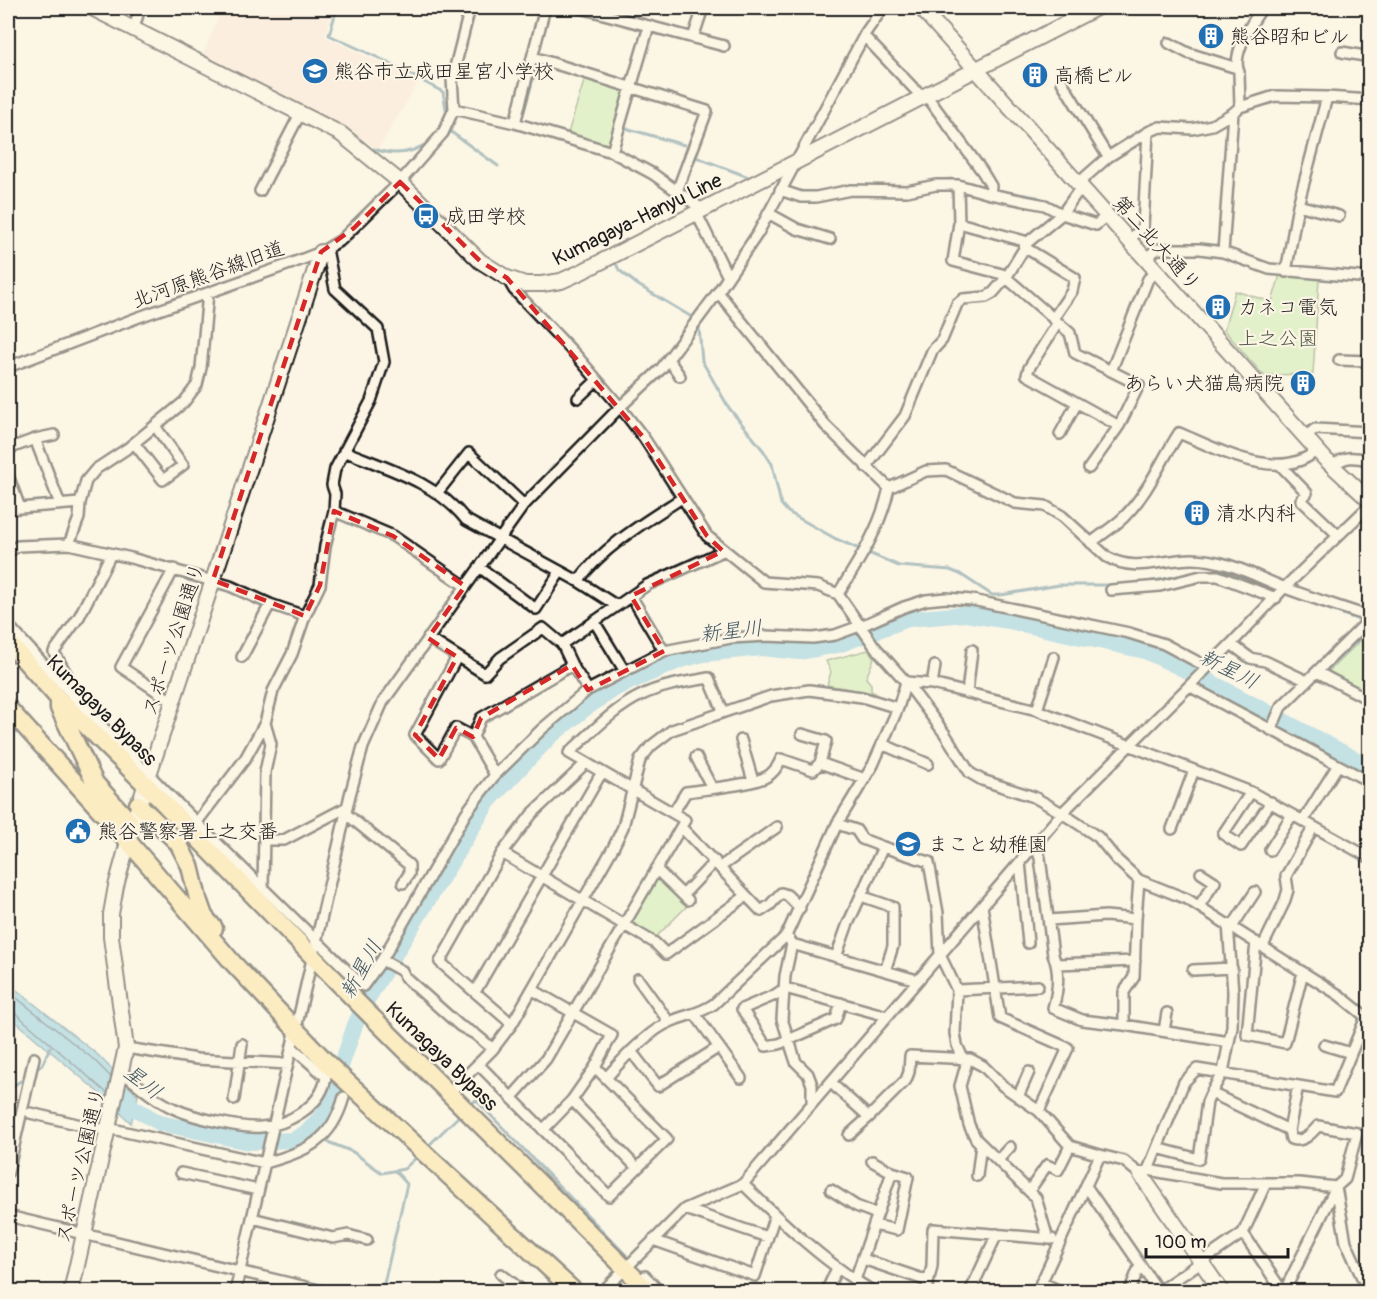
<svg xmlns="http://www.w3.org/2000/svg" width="1377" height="1299" font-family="Pangolin,'Klee One',sans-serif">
	<rect width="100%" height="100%" fill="#fcf5e5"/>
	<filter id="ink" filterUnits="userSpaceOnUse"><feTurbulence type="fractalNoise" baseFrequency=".0167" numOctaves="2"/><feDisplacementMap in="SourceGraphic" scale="12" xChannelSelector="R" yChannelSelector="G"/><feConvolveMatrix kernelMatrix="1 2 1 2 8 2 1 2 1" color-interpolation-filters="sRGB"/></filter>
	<g filter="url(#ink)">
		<!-- built -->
		<path fill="#fbe5d5" d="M222,8h111l-8,29 94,44 -41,68 -48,-29 -127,-65z"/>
		<!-- green -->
		<path fill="#c3eba7" stroke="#708462" stroke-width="1.5" d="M585,78l40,11 -17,56 -40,-12z
			M1280,275l39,4 -6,95 -50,1 -39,-45 11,-39 37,11z
			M1369,632v65l-43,-23z
			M868,650l6,8 -8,20 5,6v7l6,3 -50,-9 4,-13 -5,-11z
			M658,875l31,29 -33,33 -26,-14z"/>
		<!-- water -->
		<path fill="#82c8e3" stroke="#598393" stroke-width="1.5" d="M8,983l90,72 40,41 -7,27 -33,-31 -90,-77z"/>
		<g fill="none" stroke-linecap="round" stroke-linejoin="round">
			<!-- shore -->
			<path stroke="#45616c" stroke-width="1.5" d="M8,991l85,68 18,18
				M8,1011l6,1 93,81"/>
			<!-- stream -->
			<path stroke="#598393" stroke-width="3" d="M337,8l-8,27 54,25 60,32 4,22
				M458,115l12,2
				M522,118l15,-53
				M622,127l62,18
				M451,132l47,34
				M374,149c20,7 38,5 55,-7
				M696,157l55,21
				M938,181l12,-2 22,6
				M996,190l41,7 17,8
				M614,259l5,11 19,15 52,31 9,12 3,33 27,47 34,42 9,14 9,40 7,8 48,27 63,27 51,4 10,4 32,21h9l58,-10h61
				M1207,572l10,-2 60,21
				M1141,583l47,-8
				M1283,593l82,29
				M1327,670l43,-41
				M34,1071l8,-6 8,-18
				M8,1089l19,-12
				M470,1105l6,-5 150,155
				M308,1131l9,5
				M323,1140l30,12 29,21 22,-4 14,-13
				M427,1147l34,-33
				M382,1292l25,-108 -11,-12"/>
			<!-- river -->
			<path stroke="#82c8e3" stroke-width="16" d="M120,1091l14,17 26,15 89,19 44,-2 15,-9 18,-20 29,-86 10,-22 123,-201 35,-37 28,-29 35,-28 30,-20 65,-28 22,-6 58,-6 39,4 38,-7 70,-26 58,-5 43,7 136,30 66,31 159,85"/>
			<defs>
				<path id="street" d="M581,8l143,38
					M134,28l6,-20
					M864,36l58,61
					M693,38l10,-30
					M1169,43l19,10 49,15
					M1342,52l28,5
					M533,57l174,54 -30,80
					M1062,82l46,75
					M926,95l56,76 9,15 -1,8
					M1240,107l-1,-35c-8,-17 13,-50 23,-64
					M454,109l61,14 97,29 41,22 49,35
					M515,123l30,-115
					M612,152l37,-126
					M958,185l1,38 -6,38 49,13 68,59 5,20 64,32 -20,41 -92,-51 2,-7 28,-44
					M780,190l21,7h15l35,-7 56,1 29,-6h22l32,9 55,11 17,9 34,11 10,-9
					M260,191l40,-77
					M1298,205l41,11
					M696,212l32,65
					M768,213l29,16 33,10
					M959,223l69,19
					M1129,240l14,-13 5,-95
					M1024,247l51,31 -3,13 -19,28
					M1223,252l10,-139
					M1145,259l12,-10h43l23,3 46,17 101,9
					M1286,272l12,-67 29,-108
					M507,278l7,12 62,65 44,52 24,31 63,98 57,46 54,4 20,8 37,53 31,35 39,52 25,39 12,7 52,17 28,16 36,24 18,22 23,21 48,19 152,96 31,25
					M718,292l108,134 63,62c-8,39 -30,73 -51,106
					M668,359l12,17
					M1339,360l31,1
					M8,367l131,-50 151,-53 31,-12 20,-12 59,-58 43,-49 11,-24 -2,-30 18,-71
					M1111,371l37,-92 8,-7
					M578,398l19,-18
					M1060,434l17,-31
					M1305,437l10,-8 55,3
					M35,439l25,65
					M134,443l29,37 20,-15 -28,-39
					M8,449l27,-10 19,-4
					M344,451c44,18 92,31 122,69l112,61 39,25
					M1280,465l27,28 -6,7 38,36
					M1333,466c12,-11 21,-9 37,-6
					M866,467l39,-51 27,-65 10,-11 15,-36 6,-5 23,-2 7,-4 13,-15 22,-36 34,-28 19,-27 2,-8 25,-22 40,-25 12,-5 32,2 20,-4 21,-12 7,-6 35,-11 52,1 43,3
					M1089,468l30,-42
					M8,475l12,33
					M889,488l37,-17 20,-1 69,33 30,3 17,10 45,41c27,16 56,2 85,2 33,0 61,16 91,28 28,11 58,20 87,30
					M438,492l31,-39 55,52
					M8,509l72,-6 6,-22 10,-12 32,-21 56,-46 13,-17 4,-17 7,-75
					M334,511l59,25 72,50
					M1091,543c11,-9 24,-17 33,-26 24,-24 37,-56 55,-84 39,16 101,51 138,17
					M69,544l10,-26 1,-15
					M8,552l10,-6 51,-2 62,14 99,28 40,18 35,12
					M479,567l57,42 24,-37
					M578,581c26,-35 67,-59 104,-83
					M1111,590l49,-4 41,-10h17l58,22
					M631,596l33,55
					M594,621l30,49
					M8,625c113,126 234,243 355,361l19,-26 84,-147 14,-19 15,-19 47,-46 46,-39 76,-39 67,-13 35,-2 47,2 22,-3 33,-12 36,-16 22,-7 20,-2 26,2 157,33 35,11 43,23
					M428,638l57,36 15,-16 43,-30 19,16
					M1231,644l19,14 15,3 42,20
					M242,657l28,-53
					M457,657l-42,78 24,24 17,-31 17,9 22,38
					M1317,672l53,28
					M906,682l26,2 105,26 214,82 119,66
					M60,683l7,-8 -13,-23 25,-35 32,-63
					M932,684l3,-18
					M1189,686l181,96
					M588,690l-16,-25 -10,-21 85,-59 76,-34
					M967,693l5,-43
					M173,702l-52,-35 53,-98
					M1037,710l17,-53
					M1271,730l10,-23 89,-88
					M802,734l24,7 -6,22
					M473,737l8,-19 91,-53
					M741,740l12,41
					M882,744l46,20
					M696,757l16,31
					M1251,792l-28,42 18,12 30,-44
					M345,813l64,52v9l-6,9
					M673,813l13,-21c19,-3 65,-7 80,-15 8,-4 12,-11 15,-18l32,11 7,-7 45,16
					M1303,821l35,-56
					M197,822l48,-63 20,-36 8,-32 19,-37 13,-38 15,-31 5,-39 9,-35 1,-17 -3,-9 3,-16 36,-68 13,-39 -6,-33 -43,-40 -8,-40
					M837,824l19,6 6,9 21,8
					M681,827l80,84 9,-6 11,-12 6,2 13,13
					M1172,829l22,-59
					M264,840h20l63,-33
					M1035,843l5,15 13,97c7,16 5,36 0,53l29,12 42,5 105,17
					M1270,850l22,-35
					M502,853l153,90 11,11 80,-58
					M1020,862l8,81
					M720,867l57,-40
					M656,869l32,31
					M263,889l2,-117 6,-28 -6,-21
					M683,895l32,-34
					M861,896l32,11v39l-8,25
					M982,906l18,112 68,30 -29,63
					M1199,906l16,-24 -14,-9
					M1049,920l57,-4 30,3
					M1228,924l5,68 -1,35 -9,45 -12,21 78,37 2,9c12,4 20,-5 27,-13l39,7 -12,46 -9,8 -52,105
					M1232,927l23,-35
					M789,939l3,5 125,36
					M1256,942l-9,93 38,8 18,-71
					M792,944l-7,32 -3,43 14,43 12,12 4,11v19
					M1263,946l21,-43 4,-13 -2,-14 27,-48
					M836,957l11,-31 36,-79 46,15 9,51 2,42 17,35 -2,43 2,12 9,20 -6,21 9,39 7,14 60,59 12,41
					M382,960l20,11 3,6 55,49 15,8 18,15
					M1057,964l78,-3
					M1193,970l39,-2
					M638,979l31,43
					M957,990l81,-4
					M475,992l127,-220
					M841,1003l-5,16 -57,25 -13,2 -24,-37 33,-14 10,-7 102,28
					M695,1014l46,64
					M512,1024l-72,-62 62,-109 30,-39 54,-51
					M1124,1025v-33l10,-15 2,-58 3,-39
					M1164,1031l3,-18
					M1324,1045l27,8
					M126,1048l71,11 91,5
					M631,1051l27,35 61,-39
					M478,1064l131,132 58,-57 -72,-72 17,-32 -79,-45
					M122,1072c16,13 33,28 53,37 17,8 67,20 86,18 27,-2 61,-21 65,-50l-34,-30
					M606,1078c15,-17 43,-48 64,-56 17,-8 28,-7 44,-18l72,-68 51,-112 36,-59 25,-57 8,-26
					M831,1083l38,34 37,-37 3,-8 1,-16 60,3 13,7 20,20 36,25 31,35 30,9
					M450,1092l43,-43 19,-25 101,-176 10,-21 17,-67 11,-14 21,-16 99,-34 38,-6 53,7 36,11
					M512,1097l34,-38 139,-239 -116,-67c22,-20 45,-45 73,-58 20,-10 45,-13 67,-17l14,33
					M1018,1097l11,-25
					M234,1099l8,-55
					M572,1100l65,68
					M30,1113l68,16 10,-1 157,35c41,-11 67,-22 79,-66
					M543,1130l29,-30 23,-33
					M1289,1130l9,-44
					M849,1135l20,-18
					M1157,1148l42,11 8,-57 4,-9
					M998,1160l12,-13
					M872,1161l20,11 16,5 -11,53 -23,-5
					M1148,1170l73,13h78l37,4
					M8,1172l26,-114
					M181,1173l77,17
					M977,1176l4,-32
					M743,1184c40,39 82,79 131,108
					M1086,1186l73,106
					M1336,1187l10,55 22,49
					M831,1190l25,16 21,8
					M1029,1191l18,-26 11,5 12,-24
					M685,1209l82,28
					M8,1216l319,76
					M252,1218l81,20 15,-3 19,5
					M1243,1233l23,-50
					M653,1240l102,36 20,-61
					M863,1259l65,22
					M501,1274l23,18
					M645,1276l15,16
					M855,1280l37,-108
					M1041,1282l21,10
					M1159,1291l84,-58 40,59
					M235,1292l115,-497 13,-48 20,-45 141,-197 96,-98 41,-38 57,-77 40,-59 108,-201 17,-24
					M602,1292l83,-83 58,-25 319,-371 169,-169 54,-57 85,-82
					M826,1292l11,-24
					M926,1292l6,-26 1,-37 119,10
					M970,1292l27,-58
					M1037,1292l63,-137 24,6 17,14 7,-5 36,-88 13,-13 138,23 31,-75
					M1129,1292l11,-27"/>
				<path id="secondary" d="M92,8l249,126 59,48 80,79 27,17 18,6h17l19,-3 20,-9 515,-264
					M921,8l351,392 53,59 45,42
					M136,814l185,-562
					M1141,1175l81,117
					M71,1292l55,-244 -15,-111v-23l5,-28 14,-51"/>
				<path id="highway" d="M8,642l51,57 86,85 207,213 297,295
					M59,703v5l36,75 38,42
					M8,708l120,133 105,122 98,104 244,225
					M138,804l40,39 12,23 8,33 6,17 10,12"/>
			</defs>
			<!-- street casing -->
			<use href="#street" stroke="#1c1c1c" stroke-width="14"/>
			<!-- secondary casing -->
			<use href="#secondary" stroke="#1c1c1c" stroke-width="18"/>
			<!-- highway casing -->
			<use href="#highway" stroke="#1c1c1c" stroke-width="21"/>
			<!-- street -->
			<use href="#street" stroke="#fcf5e5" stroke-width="9"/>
			<!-- secondary -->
			<use href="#secondary" stroke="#fcf5e5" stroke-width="14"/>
			<!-- highway -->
			<use href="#highway" stroke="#fbdf96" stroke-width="16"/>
		</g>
	</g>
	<!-- marked area -->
	<path d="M0 0H1377V1299H0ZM400,182l80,79 27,17 137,160 63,98 16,15 -92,45 33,55 -76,39 -16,-25 -91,53 -8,19 -17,-9 -17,31 -24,-24 42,-78 -29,-19 37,-52 -72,-50 -59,-25 -14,74 -15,31 -92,-36 108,-328 33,-24z" fill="#fcf5e5" fill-opacity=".55" fill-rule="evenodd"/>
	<path fill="none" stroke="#d62828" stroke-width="4.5" stroke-dasharray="12 8" stroke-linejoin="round" d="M400,182l80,79 27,17 137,160 63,98 16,15 -92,45 33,55 -76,39 -16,-25 -91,53 -8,19 -17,-9 -17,31 -24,-24 42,-78 -29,-19 37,-52 -72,-50 -59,-25 -14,74 -15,31 -92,-36 108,-328 33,-24z"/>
	<!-- icons -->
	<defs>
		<symbol id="building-disc" viewBox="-11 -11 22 22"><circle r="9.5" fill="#1f6fb2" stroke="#fcf5e5"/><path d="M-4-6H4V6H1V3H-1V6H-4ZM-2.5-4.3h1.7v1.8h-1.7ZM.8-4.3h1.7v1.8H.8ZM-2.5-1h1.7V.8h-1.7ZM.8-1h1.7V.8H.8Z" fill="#fff"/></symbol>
		<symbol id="school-disc" viewBox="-11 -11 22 22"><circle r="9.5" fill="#1f6fb2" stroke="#fcf5e5"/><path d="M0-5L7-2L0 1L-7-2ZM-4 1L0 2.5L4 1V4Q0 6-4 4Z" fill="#fff"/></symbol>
		<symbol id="bus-disc" viewBox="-11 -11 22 22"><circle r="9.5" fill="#1f6fb2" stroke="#fcf5e5"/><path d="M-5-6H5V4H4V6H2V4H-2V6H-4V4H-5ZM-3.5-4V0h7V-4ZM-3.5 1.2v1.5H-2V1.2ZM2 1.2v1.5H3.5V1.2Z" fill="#fff"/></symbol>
		<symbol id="civic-disc" viewBox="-11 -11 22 22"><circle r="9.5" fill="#1f6fb2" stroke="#fcf5e5"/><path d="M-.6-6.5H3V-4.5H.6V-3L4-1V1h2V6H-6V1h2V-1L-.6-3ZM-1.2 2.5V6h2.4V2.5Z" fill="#fff"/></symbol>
	</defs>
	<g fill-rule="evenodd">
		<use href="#building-disc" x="1196" y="21" width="30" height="30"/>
		<use href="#school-disc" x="300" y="56" width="30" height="30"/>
		<use href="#building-disc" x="1020" y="60" width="30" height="30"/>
		<use href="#bus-disc" x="411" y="201" width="30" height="30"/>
		<use href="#building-disc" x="1203" y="292" width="30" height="30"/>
		<use href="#building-disc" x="1288" y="368" width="30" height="30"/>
		<use href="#building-disc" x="1182" y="498" width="30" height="30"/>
		<use href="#civic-disc" x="63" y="816" width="30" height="30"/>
		<use href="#school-disc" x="893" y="829" width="30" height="30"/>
	</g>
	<g text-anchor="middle" stroke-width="4.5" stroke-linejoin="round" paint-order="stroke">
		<!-- poi labels -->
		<g font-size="20" fill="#1c1c1c" stroke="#fcf5e5" text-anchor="start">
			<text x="1230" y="43">熊谷昭和ビル</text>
			<text x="334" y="78">熊谷市立成田星宮小学校</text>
			<text x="1054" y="82">高橋ビル</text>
			<text x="446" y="223">成田学校</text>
			<text x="1238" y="314">カネコ電気</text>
			<text x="1284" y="390" text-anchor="end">あらい犬猫鳥病院</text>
			<text x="1216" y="520">清水内科</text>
			<text x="98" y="838">熊谷警察署上之交番</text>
			<text x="928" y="851">まこと幼稚園</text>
		</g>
		<!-- street labels -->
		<g font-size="20" fill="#1c1c1c" stroke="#fcf5e5">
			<text transform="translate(637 219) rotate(-26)" y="7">Kumagaya-Hanyu Line</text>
			<text transform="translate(1157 243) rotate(48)" y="7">第二北大通り</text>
			<text transform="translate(208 274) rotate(-20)" y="7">北河原熊谷線旧道</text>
			<text transform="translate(173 639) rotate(-72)" y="7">スポーツ公園通り</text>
			<text transform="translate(102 710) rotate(45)" y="7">Kumagaya Bypass</text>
			<text transform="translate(442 1056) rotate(44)" y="7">Kumagaya Bypass</text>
			<text transform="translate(80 1165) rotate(-77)" y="7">スポーツ公園通り</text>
		</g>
		<!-- park labels -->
		<g font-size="20" fill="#4e5a46" stroke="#fcf5e5">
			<text x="1278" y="345">上之公園</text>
		</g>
		<!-- water labels -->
		<g font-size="21" font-style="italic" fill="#405862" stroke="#fcf5e5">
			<text transform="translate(731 631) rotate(-6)" y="7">新星川</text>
			<text transform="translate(1229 669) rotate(27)" y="7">新星川</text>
			<text transform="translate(361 969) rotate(-61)" y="7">新星川</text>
			<text transform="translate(143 1082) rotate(38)" y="7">星川</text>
		</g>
	</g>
	<!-- margin -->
	<rect width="1377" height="1299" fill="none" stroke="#fcf5e5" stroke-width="30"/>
	<rect x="15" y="15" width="1347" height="1269" fill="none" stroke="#1c1c1c" stroke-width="2" filter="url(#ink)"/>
	<!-- scale -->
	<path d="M1146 1248v9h142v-9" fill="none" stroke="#1c1c1c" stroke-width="3"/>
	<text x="1155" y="1248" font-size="18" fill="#1c1c1c" stroke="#fcf5e5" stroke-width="4.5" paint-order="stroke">100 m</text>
</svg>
